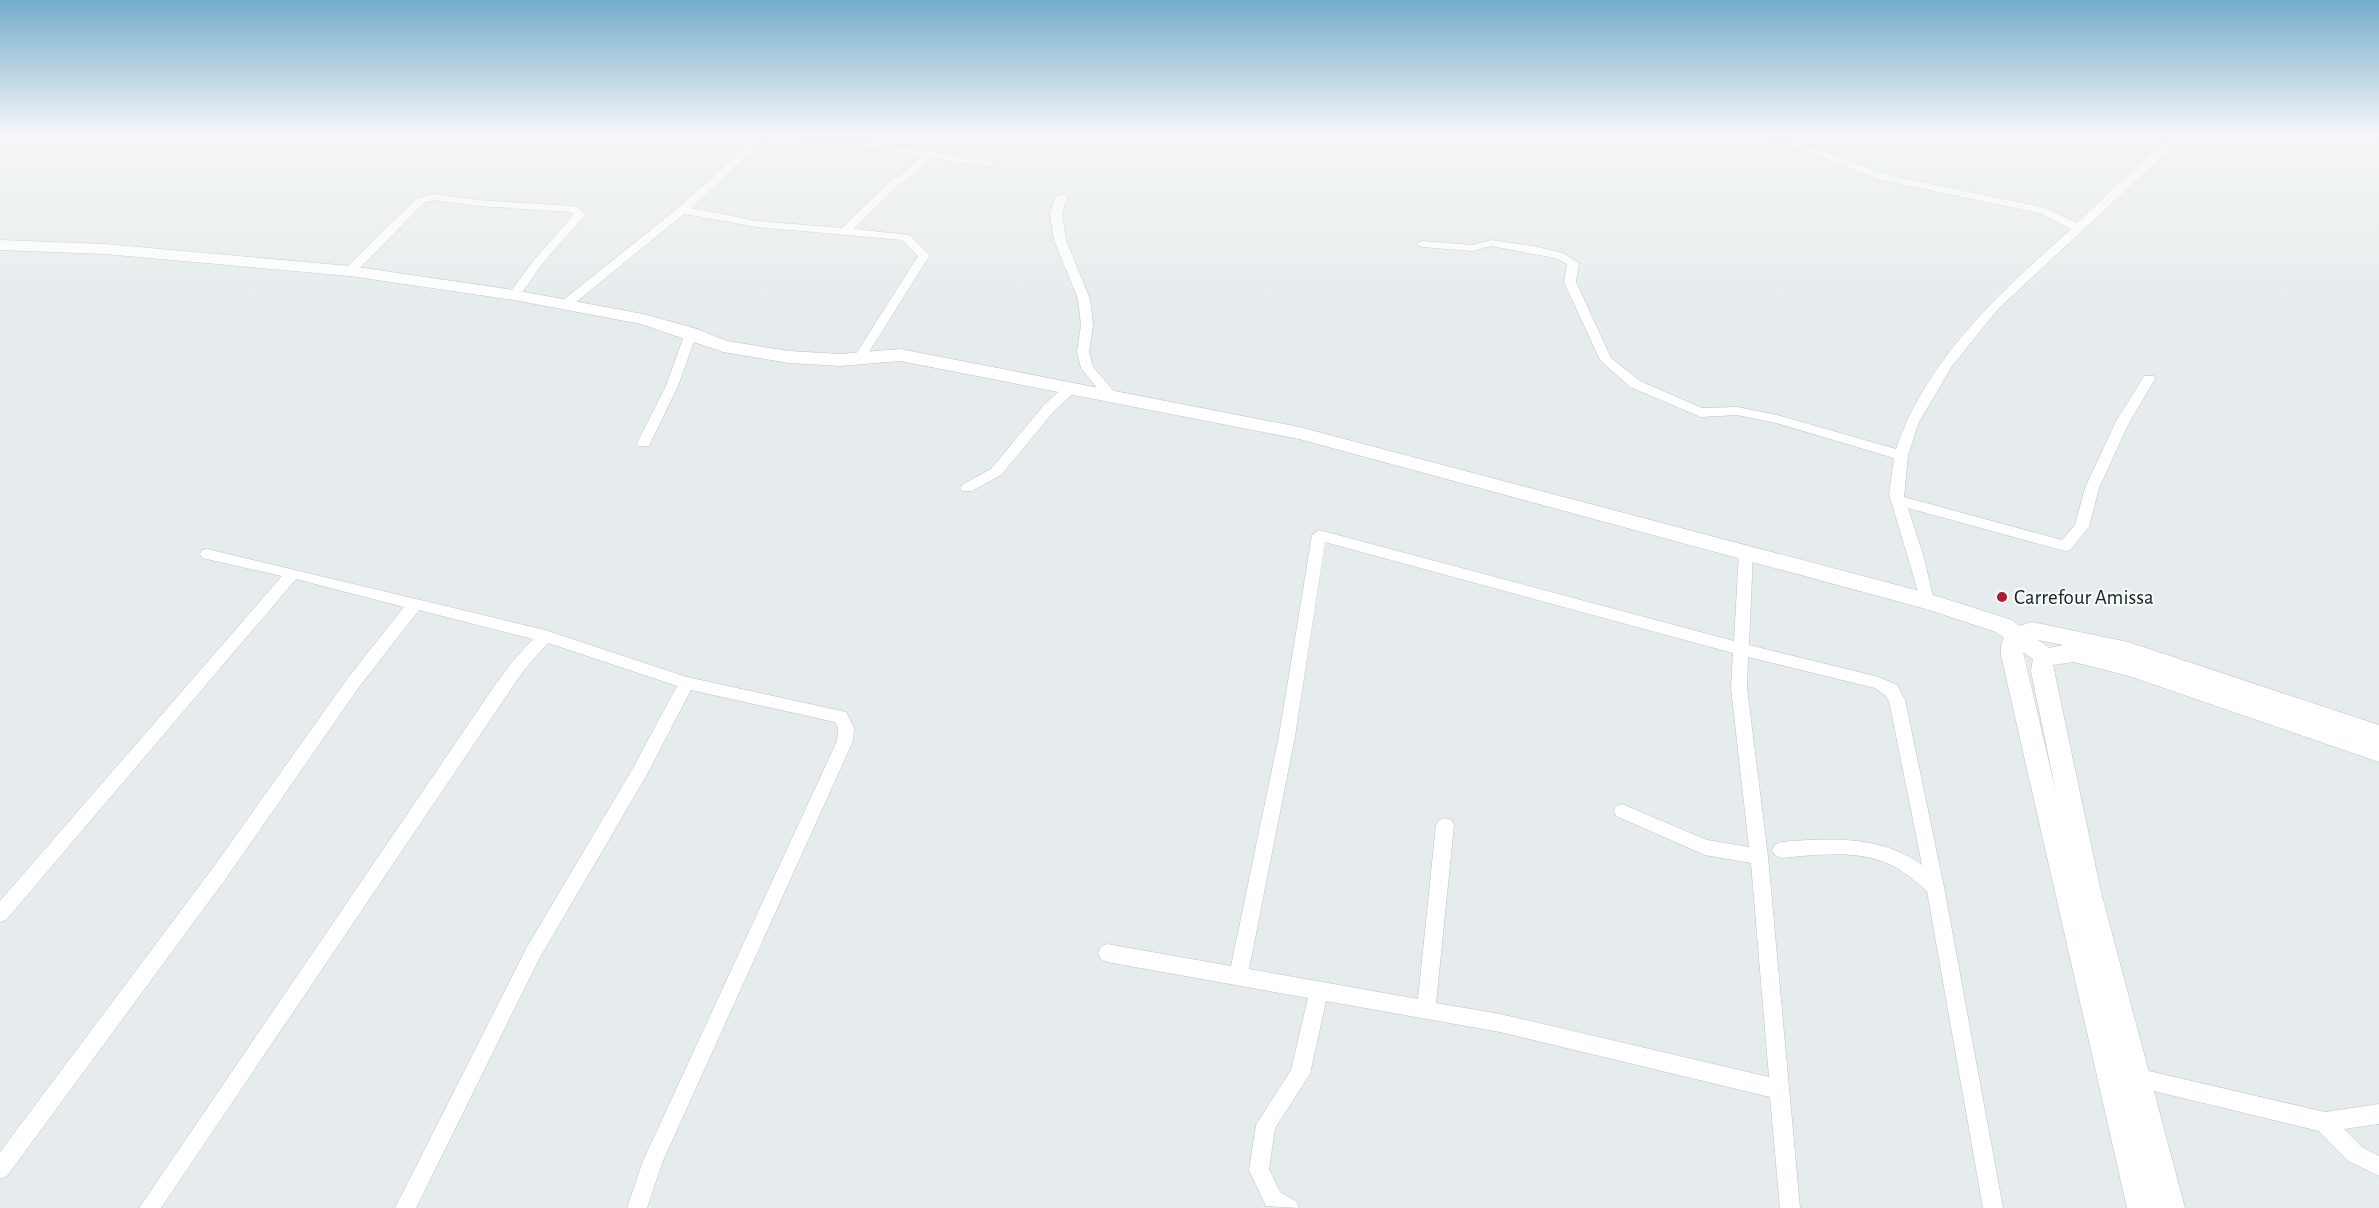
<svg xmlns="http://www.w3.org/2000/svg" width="2379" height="1208" font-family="'Alegreya Sans',sans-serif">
	<rect width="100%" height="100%" fill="#e6eced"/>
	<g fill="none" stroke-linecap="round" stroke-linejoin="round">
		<defs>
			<path id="street" d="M760,134h11l-80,74 66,13 85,7 47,-46 18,-12 13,-14 -122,-19 -5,-3h26l173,27 5,3 -5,3 -61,-9 -16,16 -18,12 -43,43 55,6 21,20 -66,105h-8l-2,-3 64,-101 -16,-16 -145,-13 -73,-13 -114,93h-8v-6l116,-93z
				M1761,134h15l112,41 158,33 31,15 94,-89h11l-18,21 -165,153 -47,58 -33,56 -11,33 -4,42 158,43 13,-15 10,-37 30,-65 29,-47h10l1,3 -26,44 -30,65 -10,39 -19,23 -5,1 -157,-43 16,50 10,43 -2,4h-10l-33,-111 5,-36 -118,-35 -39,-8 -36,2 -71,-30 -30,-27 -36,-78 3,-18 -12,-6 -64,-12 -19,5 -50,-4 -6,-3 6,-3 50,4 19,-5 42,6 30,7 16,10 -3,19 35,76 29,23 62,27 35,-1 40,8 119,34c31,-91 105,-157 175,-220l-32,-16 -158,-33z
				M434,194l44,6 96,6 4,1 7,8 -43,49 -24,34 -4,1 -6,-4 26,-35 39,-45 -2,-3 -93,-6 -44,-6 -9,2 -71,72h-8v-6l71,-70z
				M1061,194l6,3 -5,17 4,26 24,59 3,26 -4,27 4,15 24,28 -7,4 -5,-1 -24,-30 -4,-16 4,-27 -3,-26 -24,-59 -4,-26 5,-17z
				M691,329l6,4 -19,53 -29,60h-10l-2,-3 29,-57 19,-53z
				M1071,384l6,4 -1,3 -22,20 -53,64 -29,16h-10l-2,-3 2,-3 29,-16 53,-64 22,-20z
				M1319,530l415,111 5,-88 7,-5 7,5 -4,92 130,32 18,8 8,15 39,187 59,321h-20l-56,-317c-12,-10 -24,-21 -38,-27 -33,-15 -74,-9 -108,-6l-6,-3 -3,-5 3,-5 6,-3c48,-4 100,-7 141,23l-33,-164 -4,-6 -10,-7 -127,-31 -1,31 21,169 32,351h-20l-10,-111 -270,-65 -174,-31 -16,73 -35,54 -6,41 11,23 16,9 3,7 -33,-2 -17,-36 7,-45 35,-55 17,-72 -201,-36 -6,-3 -3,-6 3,-6 6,-3 124,22 48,-230 33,-201zM1325,542l408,111 -2,35 18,159 -42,-7 -85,-36 -6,2 -2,5 2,5 89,39 46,8 18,214 -269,-63 -64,-11 18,-178 -3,-5 -6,-2 -6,2 -3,5 -18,174 -169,-30 46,-233z
				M207,549l338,81 142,47 159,35 8,16 -1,13 -191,422 -15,45h-20l16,-47 194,-420 1,-13 -3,-6 -144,-32 -46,88 -106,181 -123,249h-21l132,-261 106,-179 44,-82 -129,-43 -24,27 -19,28 -344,510h-22l354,-520 19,-26 21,-23 -114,-29 -60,77 -132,190 -220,299 -7,3v-27l215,-287 132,-186 57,-72 -108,-28 -290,341 -6,2v-21l282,-325 -80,-18 -2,-4 2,-4z
				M2136,1068l189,44 54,-8v20l-35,5 18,18 17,9v20l-31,-15 -29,-30 -190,-46 -3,-7 3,-7z"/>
			<path id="secondary" d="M0,240l105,4 245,22 164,24 129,24 54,15 30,12 62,10 51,3 60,-5 399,78 628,166 85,27 7,6 13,-4 96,20 251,83v37l-250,-86 -55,-14 -21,3 48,227 84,316h-58l-126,-553v-11l3,-6 -8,-6 -70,-23 -627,-170 -399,-78 -60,5 -51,-3 -66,-11 -82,-28 -127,-24 -164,-24 -245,-22 -105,-4zM2038,640l25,5 -14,3zM2023,652l10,7 -2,12 25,121z"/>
		</defs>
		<!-- street casing -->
		<use href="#street" stroke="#bdc3c4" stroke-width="1"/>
		<!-- secondary casing -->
		<use href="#secondary" stroke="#bdc3c4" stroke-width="1"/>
		<!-- street -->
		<use href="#street" fill="#fff" fill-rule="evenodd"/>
		<!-- secondary -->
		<use href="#secondary" fill="#fff" fill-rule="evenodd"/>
	</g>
	<!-- sky -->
	<linearGradient id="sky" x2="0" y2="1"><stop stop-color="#75accc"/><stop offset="0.44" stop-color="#f4f6f7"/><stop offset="1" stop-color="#f4f6f7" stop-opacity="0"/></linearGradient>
	<rect width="2379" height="303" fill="url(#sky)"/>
	<!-- markers -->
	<circle fill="#ae1a30" stroke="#f3fafa" stroke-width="2" cx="2002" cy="597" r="6"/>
	<g text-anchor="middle" stroke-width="4.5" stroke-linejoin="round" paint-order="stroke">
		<!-- poi labels -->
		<g font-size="21" fill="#1f2222" stroke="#f3fafa" text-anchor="start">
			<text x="2014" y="604">Carrefour Amissa</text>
		</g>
	</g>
</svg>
